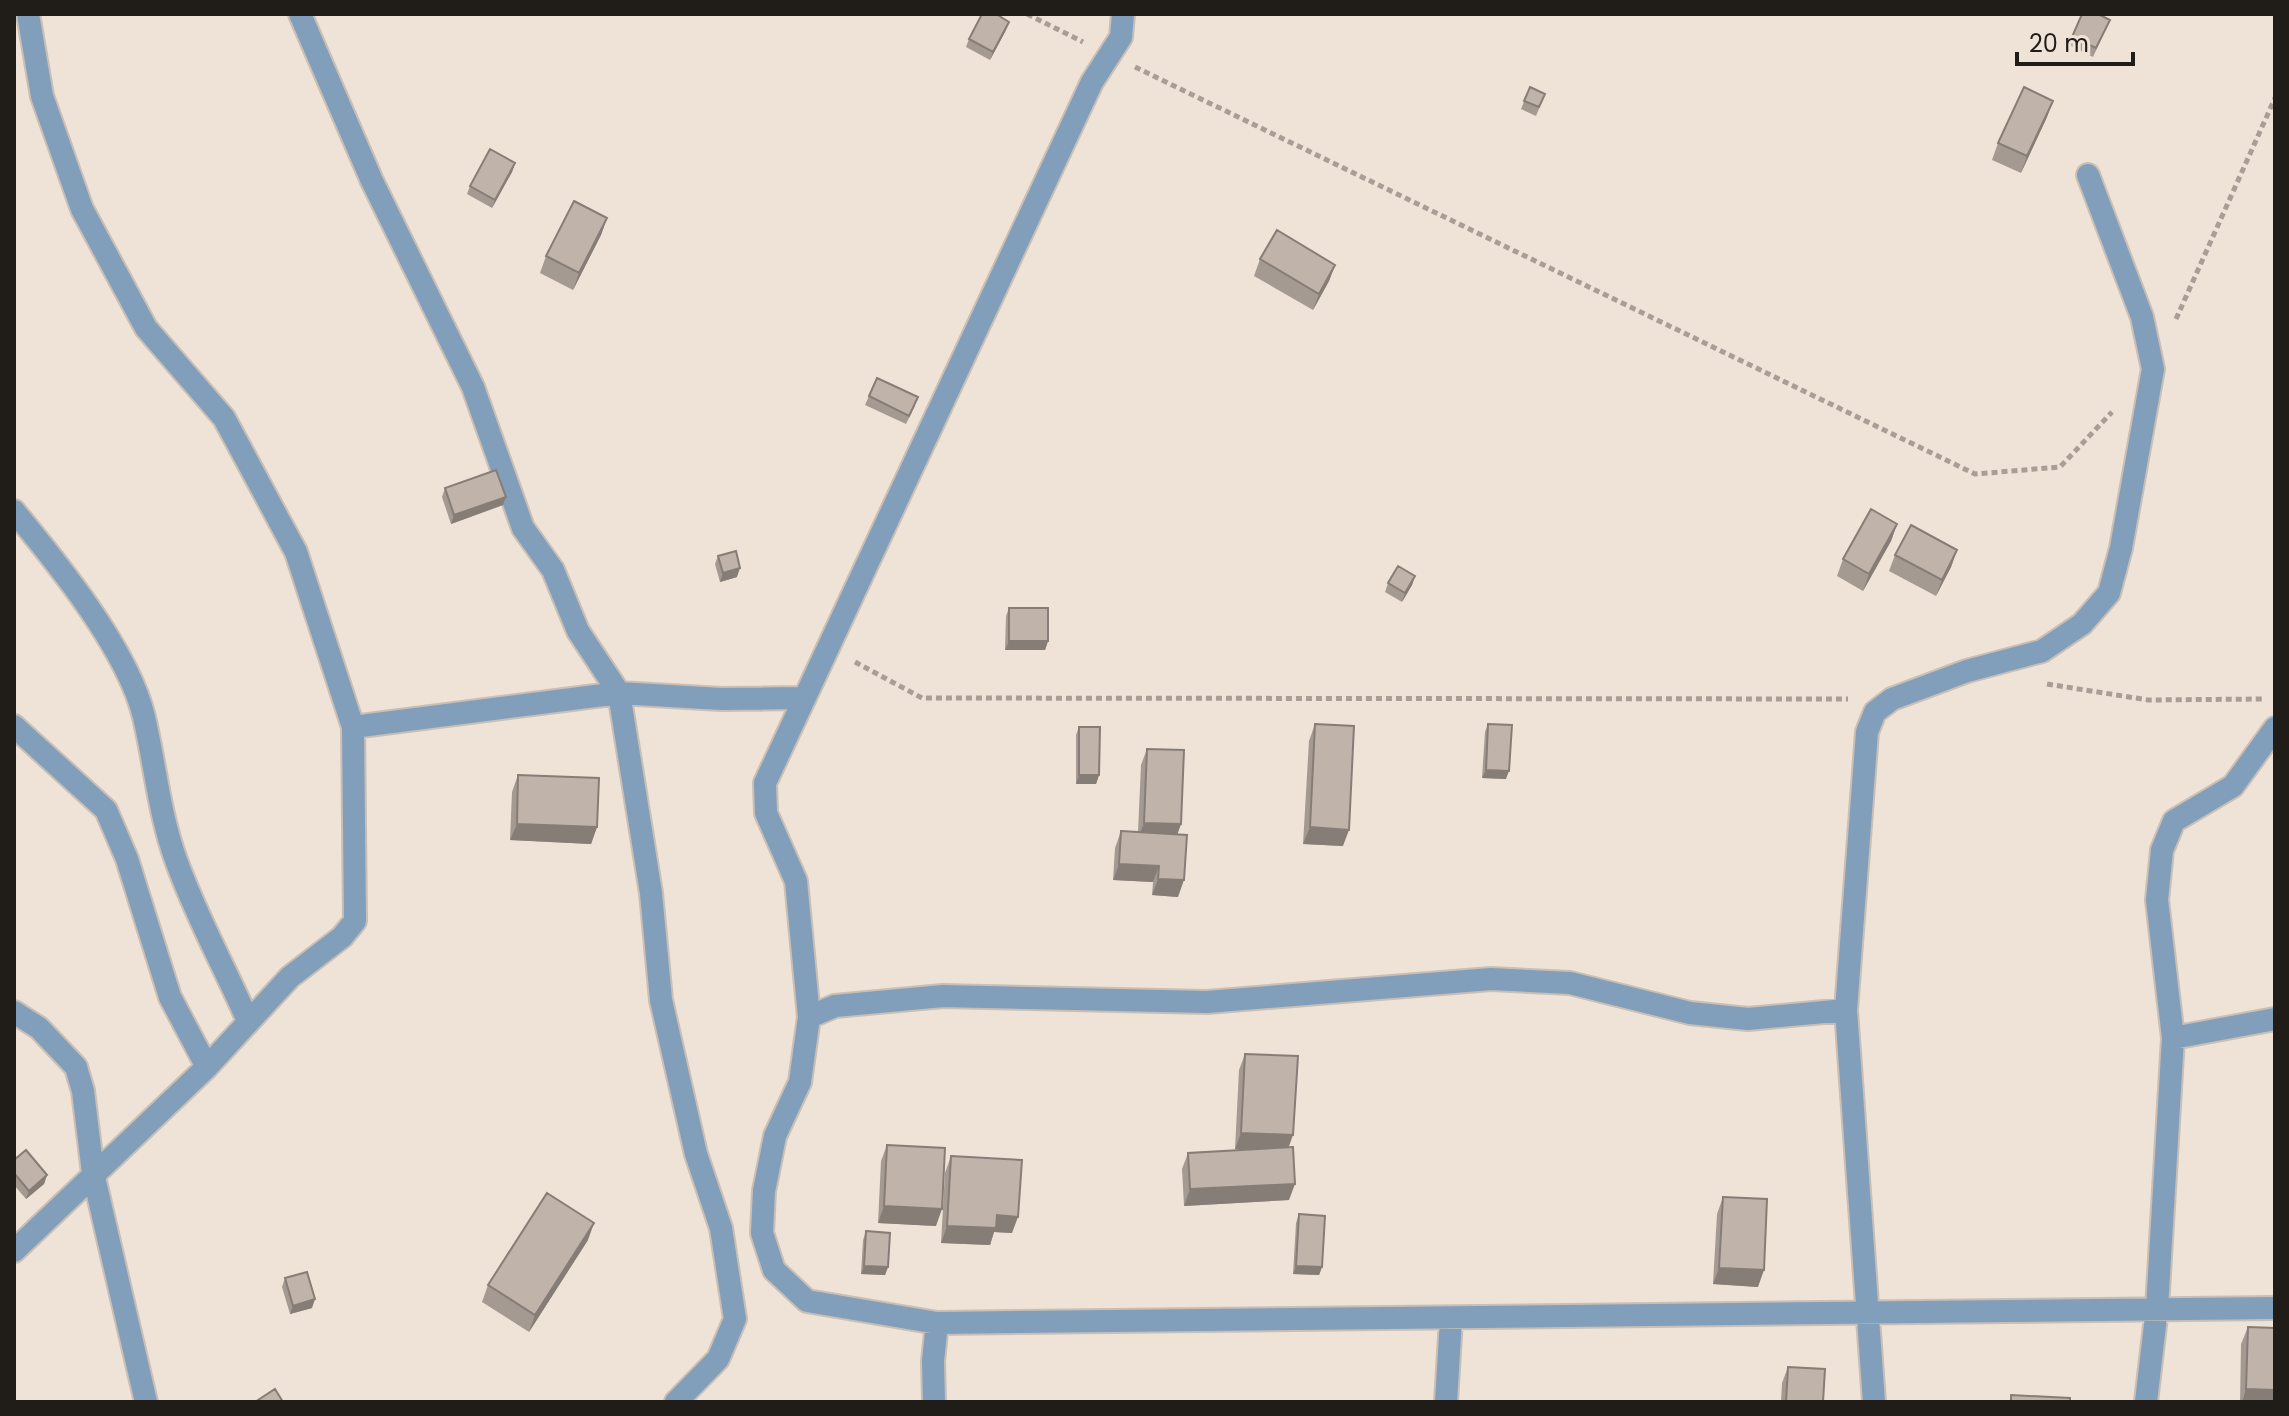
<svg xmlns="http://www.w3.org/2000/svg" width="2289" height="1416" font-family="Poppins,sans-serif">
	<rect width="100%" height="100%" fill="#efe3d8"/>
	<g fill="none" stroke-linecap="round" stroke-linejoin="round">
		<defs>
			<path id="minor" d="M300,14l72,167 101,206 50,141 30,42 25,61 41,62 102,6 82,-1
				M14,511c44,53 114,139 130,206 11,47 15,96 32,143 19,54 49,108 72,161
				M14,726l92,84 21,49 43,138 37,70
				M353,727l266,-34 32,200 10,107 35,154 25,74 14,91 -17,40 -42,43
				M14,1012l25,16 37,39 7,24 10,82 53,229
				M809,1017l26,-11 108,-10 264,6 284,-23 79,4 120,30 58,6 98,-9
				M2173,1038l102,-19
				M14,1251l193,-184 83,-90 52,-40 13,-16 -2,-194 -57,-175 -72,-134 -78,-90 -64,-119 -40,-113 -14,-82
				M937,1323l1338,-15
				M934,1402l-1,-41 4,-38 -130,-22 -33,-31 -12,-37 2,-42 11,-55 25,-54 9,-65 -13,-136 -30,-68 -1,-30 327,-701 29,-45 2,-23
				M1446,1402l5,-83
				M1874,1402l-28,-392 21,-278 8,-20 17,-13 75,-28 75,-20 40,-27 27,-31 12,-45 32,-179 -11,-52 -54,-142
				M2146,1402l11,-94 16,-270 -16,-138 5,-50 12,-29 59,-35 42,-58"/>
		</defs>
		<!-- minor casing -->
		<use href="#minor" stroke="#cabfb5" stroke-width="26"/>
		<!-- path -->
		<path stroke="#a89e96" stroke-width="5" stroke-dasharray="6 4" stroke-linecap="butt" d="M1027,14l56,28
			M1135,67l840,407 85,-7 52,-55
			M2176,319l99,-221
			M855,662l67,36 926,1
			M2047,684l101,16 115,-1"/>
		<!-- minor -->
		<use href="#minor" stroke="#819fbb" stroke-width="22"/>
	</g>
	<!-- wall -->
	<path fill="#a59a92" d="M2110,20l-17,37 -24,-12 3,-8z
		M1006,30l-16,30 -24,-13 3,-8z
		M1530,87l15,7 -9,22 -15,-7z
		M2047,117l-26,56 -29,-13 6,-17z
		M515,163l-3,9 -20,36 -25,-14 3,-8z
		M607,218l-6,17 -28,55 -33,-17 6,-17z
		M1260,259l75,6 -6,16 -16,29 -59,-34z
		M869,396l46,10 -9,18 -41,-19z
		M445,488l58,17 -52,19 -9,-27z
		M1897,524l-6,17 -28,50 -26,-15 6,-17z
		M1957,550l-6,17 -15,29 -47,-25 6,-16z
		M718,556l19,21 -17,5 -5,-18z
		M1415,576l-3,9 -10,17 -17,-10 3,-9z
		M1009,608l39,33 -3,9h-40l1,-34z
		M1315,724l28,122 -40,-2 6,-103z
		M1488,724l18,55 -24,-1 3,-46z
		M1079,727l20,48 -3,9h-20v-49z
		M1147,749l34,75 -4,10 1,63 -26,-2 1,-13 -40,-2 2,-32 6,-17 17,1 3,-67z
		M518,775l79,52 -6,17 -81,-4 2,-48z
		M1245,1054l44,93v53l-105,6 -2,-37 6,-16 55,-3 -8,-1 4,-79z
		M887,1145l49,81 -58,-3 3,-62z
		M951,1156l61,77 -18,-1 -4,13 -49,-2 4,-70z
		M14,1160l33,15 -3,9 -18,15 -12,-14z
		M1723,1197l35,90 -45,-3 4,-70z
		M1299,1214l23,53 -3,8 -26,-1 3,-51z
		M866,1231l22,36 -3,8 -24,-1 2,-34z
		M588,1240l-59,92 -47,-30 6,-17z
		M285,1278l27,30 -22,6 -8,-27z
		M2248,1327l27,75h-35l1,-58z
		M1788,1367l35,35h-42l1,-19z"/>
	<!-- shaded-wall -->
	<path fill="#867d77" d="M1009,22l-3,8 -16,30 3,-8z
		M2053,101l-6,16 -26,56 6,-17z
		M515,163l-3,9 -20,36 3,-8z
		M607,218l-6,17 -28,55 6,-17z
		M1335,265l-6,16 -16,29 6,-16z
		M506,497l-3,8 -52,19 3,-9z
		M1897,524l-6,17 -28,50 6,-17z
		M1957,550l-6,17 -15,29 6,-16z
		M740,568l-3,9 -17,5 3,-9z
		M1415,576l-3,9 -10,17 3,-9z
		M1009,641h39l-3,9h-40z
		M1486,770l23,1 -3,8 -24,-1z
		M1079,775h20l-3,9h-20z
		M1144,823l37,1 -6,17 -37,-2z
		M517,824l80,3 -6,17 -81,-4z
		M1310,827l39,3 -6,16 -40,-2z
		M1119,864l40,2 -6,16 -40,-2z
		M1158,879l26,1 -6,17 -26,-2z
		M1241,1133l52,2 -6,17 -52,-3z
		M47,1175l-3,9 -18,15 3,-8z
		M1295,1184l-6,16 -105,6 6,-17z
		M884,1206l58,3 -6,17 -58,-3z
		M997,1215l21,2 -6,16 -18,-1 -4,13 -49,-2 6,-17z
		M594,1223l-6,17 -59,92 6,-17z
		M864,1266l24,1 -3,8 -24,-1z
		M1296,1266l26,1 -3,8 -26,-1z
		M1719,1268l45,2 -6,17 -45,-3z
		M315,1299l-3,9 -22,6 3,-8z
		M2246,1389l29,1v12h-33z"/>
	<!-- building -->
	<path fill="#c0b3aa" stroke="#867d77" stroke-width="2" d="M982,14h14l13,8 -16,30 -24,-13z
		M2082,14h16l12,6 -14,28 -24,-11z
		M1530,87l15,7 -6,13 -15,-6z
		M2024,87l29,14 -26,55 -29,-13z
		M490,149l25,14 -20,37 -25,-14z
		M574,201l33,17 -28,55 -33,-17z
		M1277,230l58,35 -16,29 -59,-35z
		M877,378l41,19 -9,19 -40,-20z
		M496,470l10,27 -52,18 -9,-27z
		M1871,509l26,15 -28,50 -26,-15z
		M1911,525l46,25 -15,30 -47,-25z
		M736,551l4,17 -17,5 -5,-17z
		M1398,566l17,10 -10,17 -17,-10z
		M1009,608h39v33h-39z
		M1315,724l39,2 -5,104 -39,-3z
		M1488,724l24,1 -3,46 -23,-1z
		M1079,727h21l-1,48h-20z
		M1147,749l37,1 -3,74 -37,-1z
		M518,775l81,3 -2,49 -80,-3z
		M1121,831l66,4 -3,45 -26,-1 1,-13 -40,-2z
		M1245,1054l53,2 -5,79 -52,-2z
		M887,1145l58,3 -3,61 -58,-3z
		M1293,1147l2,37 -105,5 -2,-36z
		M26,1150l21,25 -18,16 -15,-18v-13z
		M951,1156l71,4 -4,57 -21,-2 -1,13 -49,-2z
		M547,1193l47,30 -59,92 -47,-30z
		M1723,1197l44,2 -3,71 -45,-2z
		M1299,1214l26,2 -3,51 -26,-1z
		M866,1231l24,2 -2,34 -24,-1z
		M307,1272l8,27 -22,7 -8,-28z
		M2248,1327l27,1v62l-29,-1z
		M1788,1367l37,2 -2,33h-37z
		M275,1389l8,13h-28z
		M2011,1395l59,3v4h-59z"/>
	<!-- border -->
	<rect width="2289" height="1416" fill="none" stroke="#201c18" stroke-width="32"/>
	<!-- scale -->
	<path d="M2017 52v12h116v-12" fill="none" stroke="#201c18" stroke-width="4"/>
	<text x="2029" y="52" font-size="24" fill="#201c18" stroke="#efe3d8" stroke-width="6" paint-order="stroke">20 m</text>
</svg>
